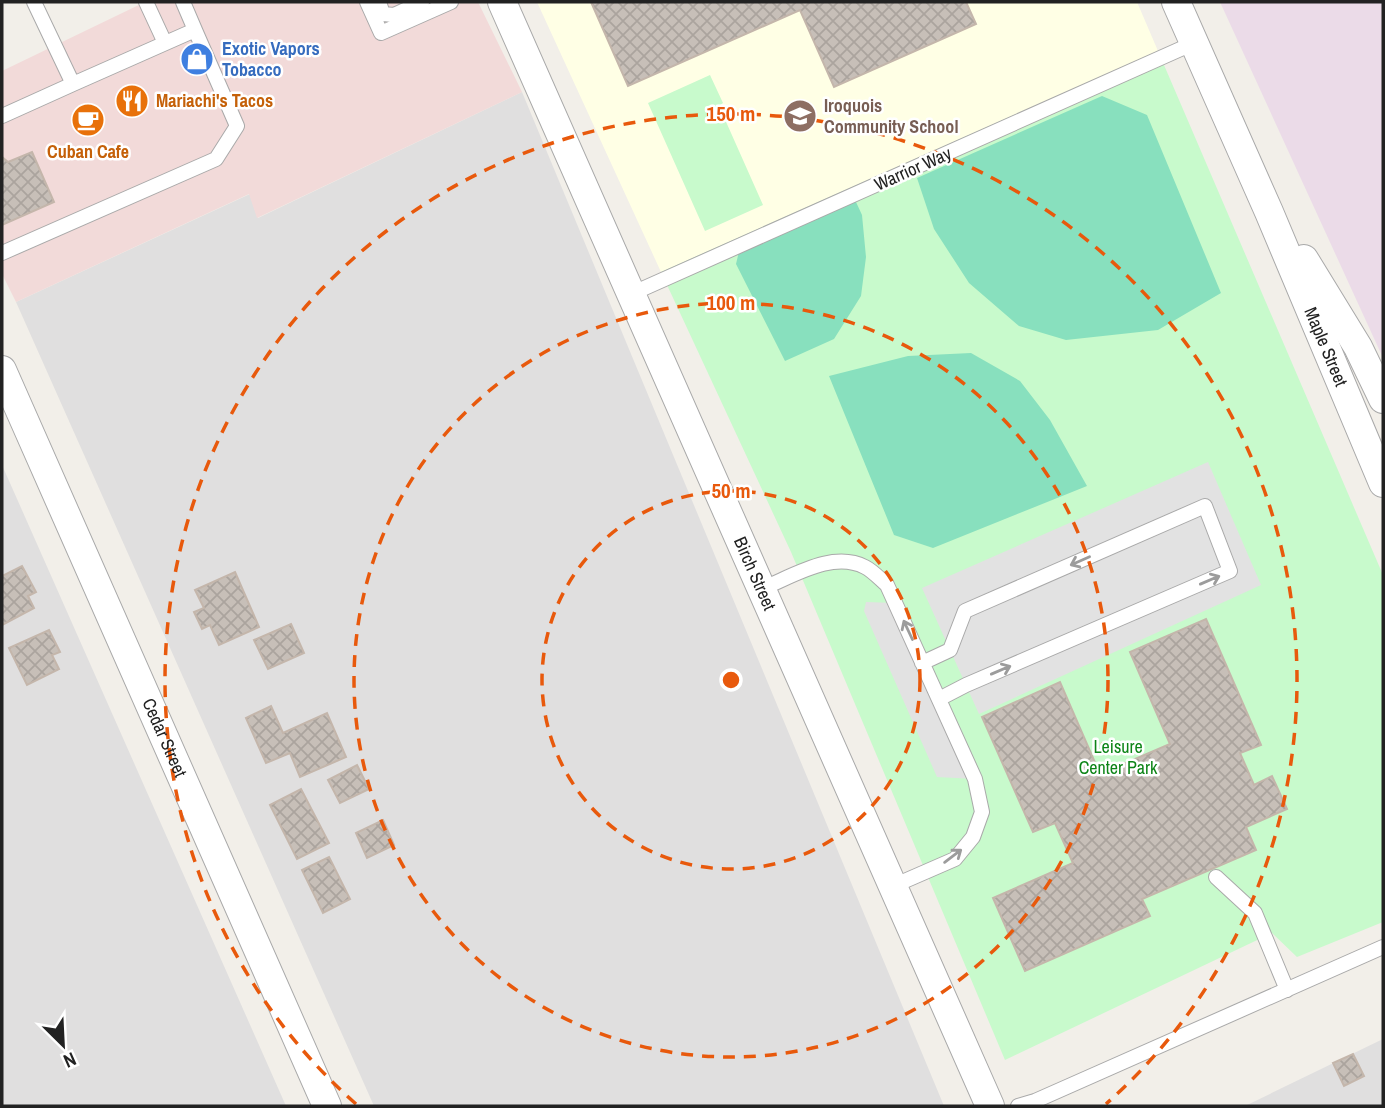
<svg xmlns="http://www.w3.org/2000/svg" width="1385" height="1108" font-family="'Archivo Narrow',sans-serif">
	<defs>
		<pattern id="building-cross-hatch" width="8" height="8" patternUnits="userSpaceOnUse" patternTransform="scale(1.75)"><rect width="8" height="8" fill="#c7bfb8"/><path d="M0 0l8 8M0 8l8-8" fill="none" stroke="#aba49e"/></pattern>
	</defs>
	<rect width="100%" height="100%" fill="#f2efe9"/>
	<!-- residential -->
	<path fill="#e0dfdf" d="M522,92l422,1014h-570l-358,-804 234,-108 8,24z
		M2,465l284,641h-283l-1,-3z
		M1383,1039v67h-138z"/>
	<!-- commercial -->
	<path fill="#f2dad9" d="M145,2h333l44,90 -265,126 -8,-24 -233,108 -14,-28v-203z"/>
	<!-- industrial -->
	<path fill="#ebdbe8" d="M1220,2h163v356z"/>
	<!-- education -->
	<path fill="#ffffe5" d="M537,2h600l21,49 -497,221z"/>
	<!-- park -->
	<path fill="#c8facc" d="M1158,51l225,524v347l-86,35 -25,-24 -267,127 -214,-508 -130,-280z
		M710,75l13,28 -4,3 44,99 -58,26 -57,-128z"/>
	<!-- pitch -->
	<path fill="#88e0be" d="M1102,96l45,19 74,178 -63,37 -92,10 -47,-14 -50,-43 -35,-54 -17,-51z
		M850,189l12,26 4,42 -5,39 -27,43 -49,22 -49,-97 6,-25z
		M971,353l49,28 30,39 37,66 -154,62 -39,-13 -65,-159 79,-20z"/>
	<!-- parking -->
	<path fill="#e2e2e2" d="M1208,462l53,123 -282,129 -57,-126z
		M866,602l29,1 80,176 -38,-2 -73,-166z"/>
	<!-- building -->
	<path fill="url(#building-cross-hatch)" stroke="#c4b6ab" stroke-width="2" d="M591,2h375l10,22 -142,63 -34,-77 -172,76z
		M32,152l22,50 -52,23v-68l6,5z
		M22,566l14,26 -8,4 6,12 -32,17v-49z
		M235,572l24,55 -40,18 -9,-20 -8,4 -8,-17 10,-4 -9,-18z
		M1206,619l55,126 -21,8 14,32 18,-9 15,33 -41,18 10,23 -114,49 8,17 -125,55 -32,-73 80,-35 -18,-40 -22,9 -51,-115 78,-35 40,92 70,-30 -40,-92z
		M291,624l13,29 -36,16 -14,-29z
		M49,630l11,22 -8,3 7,14 -32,16 -18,-37z
		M271,706l12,27 44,-20 19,44 -46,20 -10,-24 -24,10 -20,-45z
		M357,765l12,24 -29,14 -12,-23z
		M301,789l28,54 -32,16 -27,-54z
		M383,820l11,25 -27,13 -11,-25z
		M329,857l21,42 -27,14 -21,-43z
		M1353,1054l11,22 -20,10 -11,-23z"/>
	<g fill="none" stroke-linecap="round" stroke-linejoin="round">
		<defs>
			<path id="lane" d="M34,2l39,82 122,-54 -12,-28
				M146,2l19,41
				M367,2l14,31 70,-31
				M379,2l4,12 11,1 28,-13
				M2,116l71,-32
				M2,253l214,-94 21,-33 -42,-96
				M631,294l563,-251
				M761,589c31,-12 71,-39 104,-22 8,4 15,12 22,18l88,194 7,33 -9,25 -18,22 -62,27
				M922,663l28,-13 15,-39 240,-105 25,65 -264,114 -27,14
				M1216,877l39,36 32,77
				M1018,1106l17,-5 348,-154"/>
			<g id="street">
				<path id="s1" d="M502,2l488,1104"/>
				<path id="s2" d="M1176,2l93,210 114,271"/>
				<path d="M1304,259l54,88 25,52"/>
				<path id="s3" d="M2,370l325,736"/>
			</g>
		</defs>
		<!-- lane casing -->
		<use href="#lane" stroke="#a9a9a9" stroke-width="16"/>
		<!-- street casing -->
		<use href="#street" stroke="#a9a9a9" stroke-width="30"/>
		<!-- lane -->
		<use href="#lane" stroke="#fff" stroke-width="14"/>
		<!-- street -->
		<use href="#street" stroke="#fff" stroke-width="28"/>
	</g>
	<!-- one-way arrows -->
	<defs><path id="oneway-shaft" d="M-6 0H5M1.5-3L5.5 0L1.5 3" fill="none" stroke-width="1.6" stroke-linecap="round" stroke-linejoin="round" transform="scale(1.75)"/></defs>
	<g stroke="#9c9c9c">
		<use href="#oneway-shaft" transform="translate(1080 561) rotate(156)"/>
		<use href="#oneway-shaft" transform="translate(1210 580) rotate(-23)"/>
		<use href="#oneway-shaft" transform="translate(908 630) rotate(-115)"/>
		<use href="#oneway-shaft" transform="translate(1001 670) rotate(-23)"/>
		<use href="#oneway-shaft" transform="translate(953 856) rotate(-37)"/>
	</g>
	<!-- distance rings -->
	<g fill="none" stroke="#e8590c" stroke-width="3.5" stroke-dasharray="12 9">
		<circle cx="731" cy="680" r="189"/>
		<circle cx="731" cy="680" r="377"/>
		<path d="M356 1104A566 566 0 1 1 1106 1104"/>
	</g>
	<!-- icons -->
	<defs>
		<symbol id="shop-disc" viewBox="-11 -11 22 22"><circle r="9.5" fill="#3f7fe0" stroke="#fff"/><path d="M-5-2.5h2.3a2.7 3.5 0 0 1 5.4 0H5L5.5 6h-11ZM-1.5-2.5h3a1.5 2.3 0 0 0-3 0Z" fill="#fff"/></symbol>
		<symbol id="restaurant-disc" viewBox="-11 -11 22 22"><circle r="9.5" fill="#e8710a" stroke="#fff"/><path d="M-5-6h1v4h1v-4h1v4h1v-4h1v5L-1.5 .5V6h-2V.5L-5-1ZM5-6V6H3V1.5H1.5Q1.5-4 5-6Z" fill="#fff"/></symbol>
		<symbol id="school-disc" viewBox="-11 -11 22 22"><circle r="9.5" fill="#8d6e63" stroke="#fff"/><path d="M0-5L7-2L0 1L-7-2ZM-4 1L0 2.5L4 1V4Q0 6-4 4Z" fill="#fff"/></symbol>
		<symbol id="cafe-disc" viewBox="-11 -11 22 22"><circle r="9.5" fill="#e8710a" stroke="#fff"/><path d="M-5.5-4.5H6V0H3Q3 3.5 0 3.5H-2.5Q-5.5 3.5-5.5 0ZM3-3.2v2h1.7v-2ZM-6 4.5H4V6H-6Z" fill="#fff"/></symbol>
	</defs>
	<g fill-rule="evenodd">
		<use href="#shop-disc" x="178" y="40" width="38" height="38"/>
		<use href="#restaurant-disc" x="113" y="82" width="38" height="38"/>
		<use href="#school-disc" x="781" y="97" width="38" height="38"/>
		<use href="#cafe-disc" x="69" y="101" width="38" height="38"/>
	</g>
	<g text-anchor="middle" stroke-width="5" stroke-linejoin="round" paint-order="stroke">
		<!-- shop labels -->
		<g font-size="18" font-weight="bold" fill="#366cbe" stroke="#fff" text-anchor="start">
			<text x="222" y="55">Exotic Vapors<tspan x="222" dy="21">Tobacco</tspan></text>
		</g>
		<!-- food labels -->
		<g font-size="18" font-weight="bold" fill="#c56008" stroke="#fff" text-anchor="start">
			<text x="156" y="107">Mariachi's Tacos</text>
			<text x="88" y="158" text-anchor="middle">Cuban Cafe</text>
		</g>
		<!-- education labels -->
		<g font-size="18" font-weight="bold" fill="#785e54" stroke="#fff" text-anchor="start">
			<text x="824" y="112">Iroquois<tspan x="824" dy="21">Community School</tspan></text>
		</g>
		<!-- street labels -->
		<g font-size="18" fill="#222" stroke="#fff">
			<text transform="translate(913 169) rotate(-24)" y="6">Warrior Way</text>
			<text dy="6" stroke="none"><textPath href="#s2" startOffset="376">Maple Street</textPath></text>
			<text dy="6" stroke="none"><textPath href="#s1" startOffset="625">Birch Street</textPath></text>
			<text dy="6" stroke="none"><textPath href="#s3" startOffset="402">Cedar Street</textPath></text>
		</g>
		<!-- park labels -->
		<g font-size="18" fill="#0c8416" stroke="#fff">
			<text x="1118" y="753">Leisure<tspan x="1118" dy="21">Center Park</tspan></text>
		</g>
	</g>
	<circle cx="731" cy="680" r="10" fill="#e8590c" stroke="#fff" stroke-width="3.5"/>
	<g font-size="21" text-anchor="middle" font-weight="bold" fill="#e8590c" stroke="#fff" stroke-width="5" stroke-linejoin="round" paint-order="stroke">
		<text x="731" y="121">150 m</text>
		<text x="731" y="310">100 m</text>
		<text x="731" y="498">50 m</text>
	</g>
	<!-- border -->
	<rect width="1385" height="1108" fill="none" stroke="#222222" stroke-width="7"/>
	<!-- north arrow -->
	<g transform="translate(63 1045) rotate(156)" stroke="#ffffff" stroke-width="5" paint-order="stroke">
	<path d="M0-5L12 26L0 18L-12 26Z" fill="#222222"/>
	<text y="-10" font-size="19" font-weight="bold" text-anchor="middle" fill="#222222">N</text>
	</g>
</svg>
